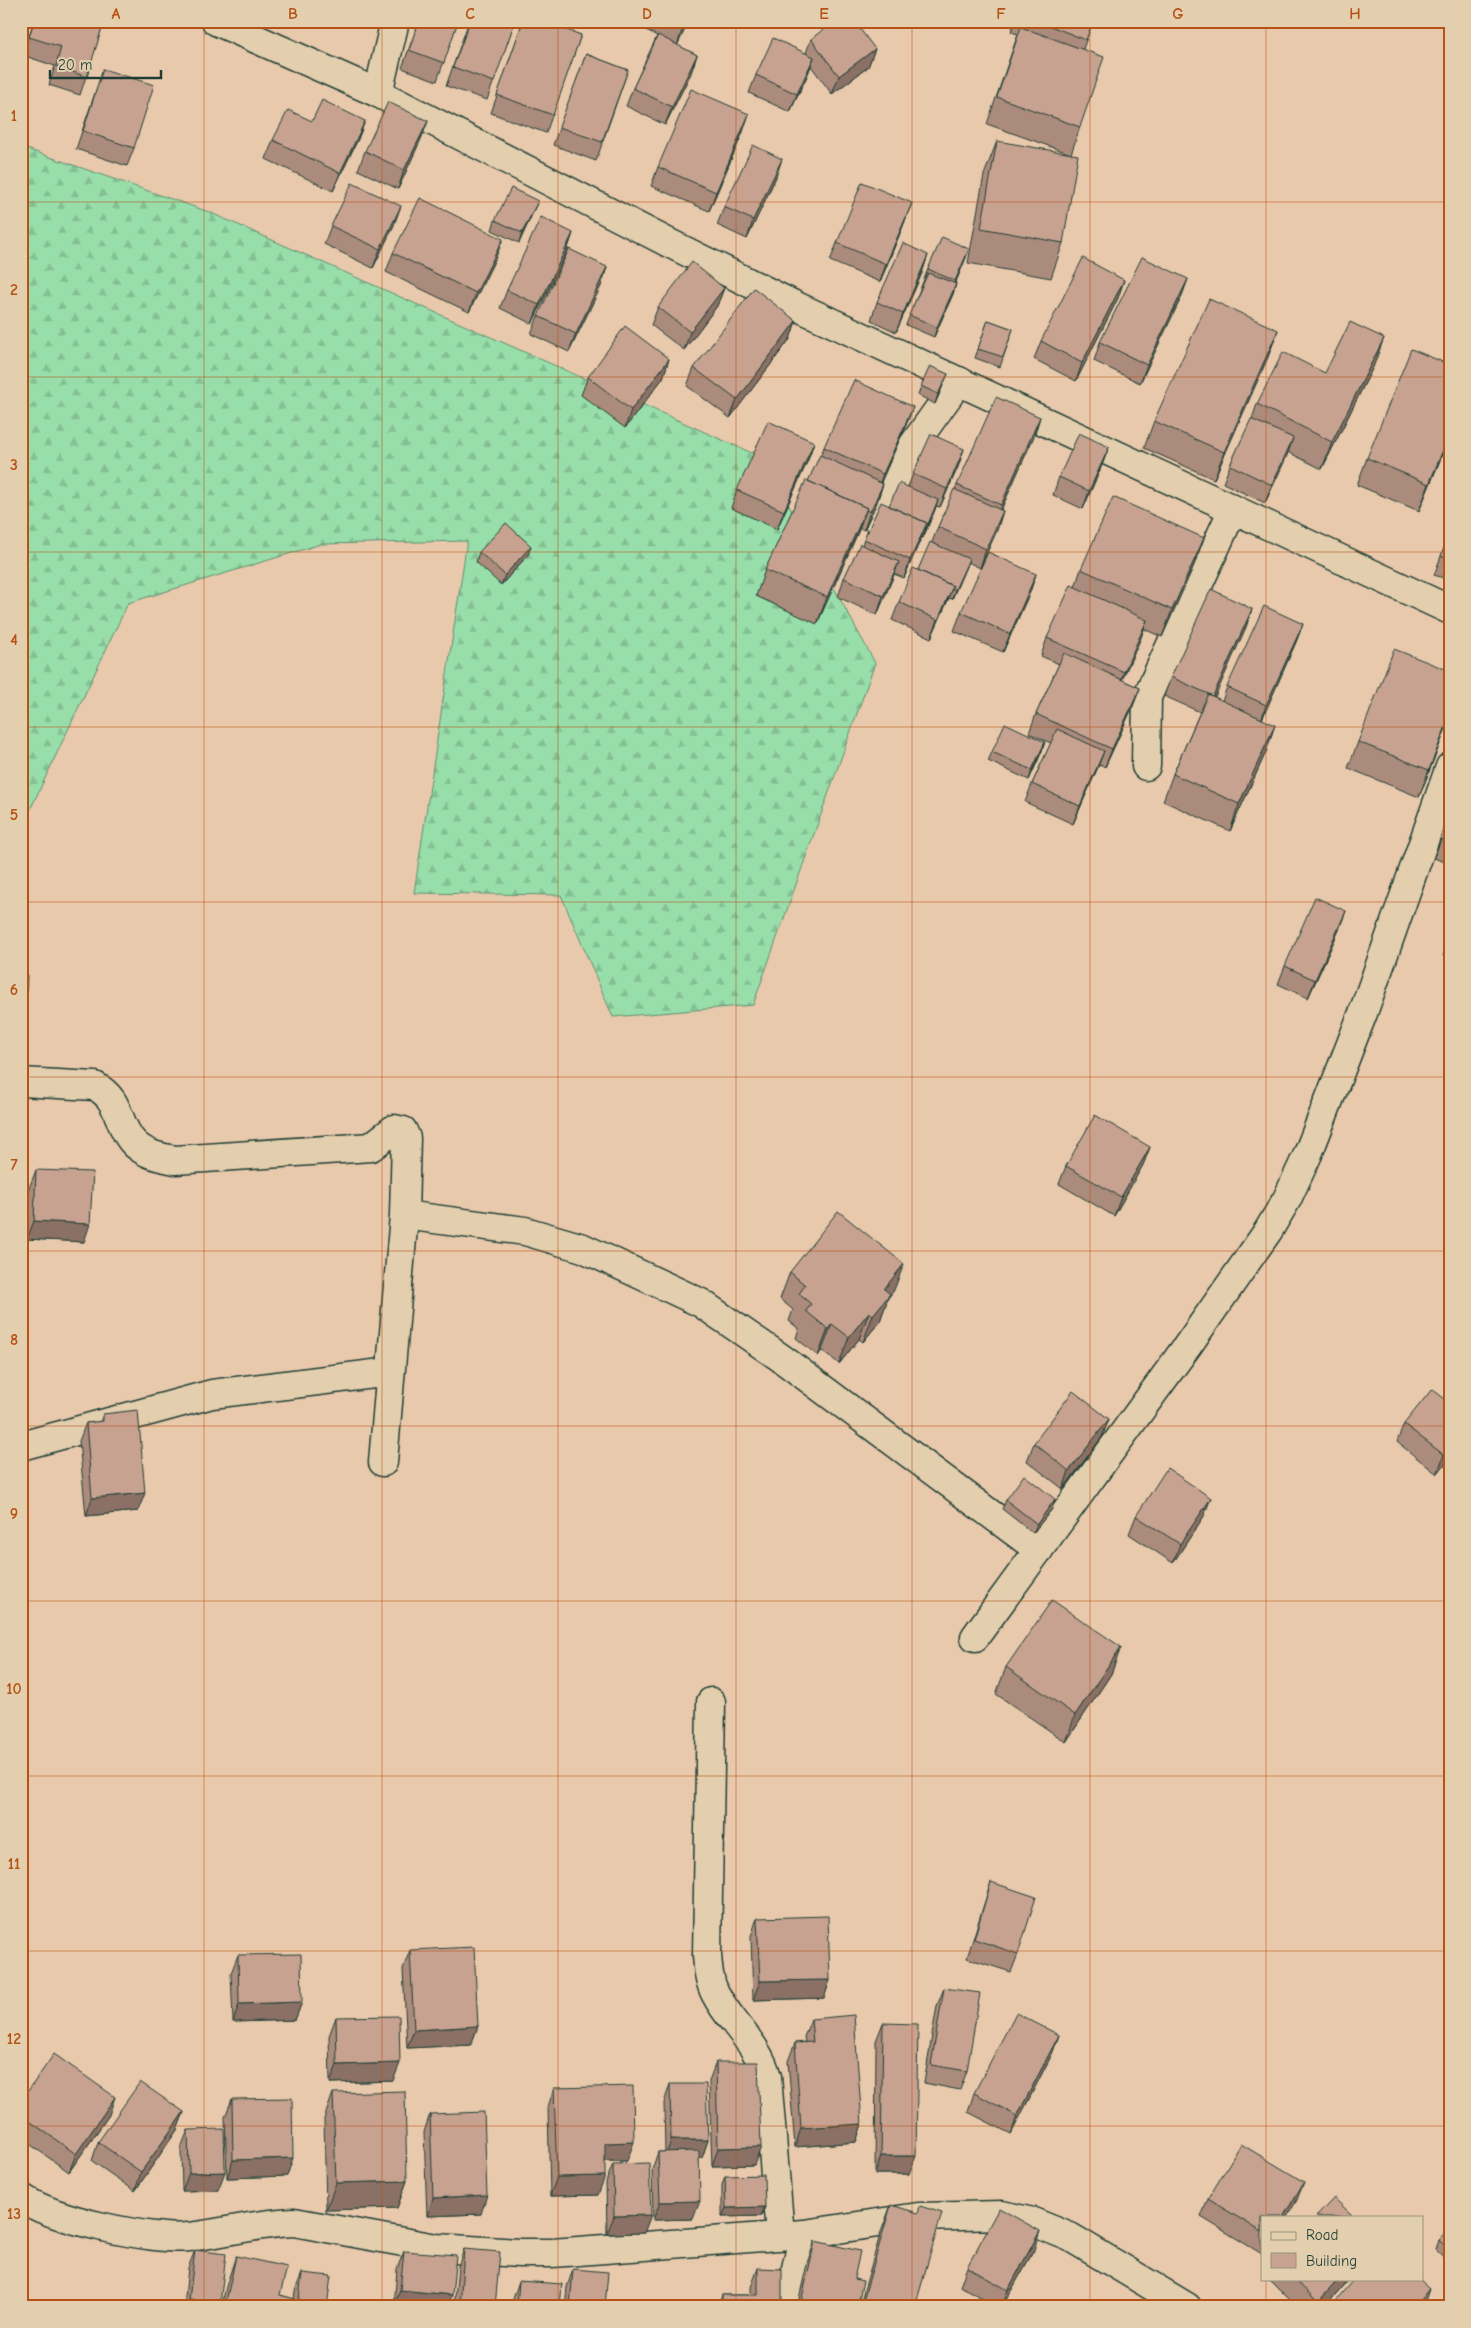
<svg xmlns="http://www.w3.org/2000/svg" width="1471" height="2328" font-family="'Comic Neue',sans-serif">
	<defs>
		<pattern id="forest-firs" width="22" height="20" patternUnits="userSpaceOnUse" patternTransform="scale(1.25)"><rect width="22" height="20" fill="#98deaa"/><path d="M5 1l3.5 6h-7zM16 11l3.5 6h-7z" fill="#83bf93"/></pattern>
	</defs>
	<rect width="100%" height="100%" fill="#e9c9ac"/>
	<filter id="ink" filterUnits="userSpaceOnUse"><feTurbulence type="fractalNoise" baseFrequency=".02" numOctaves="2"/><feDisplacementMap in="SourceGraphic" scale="10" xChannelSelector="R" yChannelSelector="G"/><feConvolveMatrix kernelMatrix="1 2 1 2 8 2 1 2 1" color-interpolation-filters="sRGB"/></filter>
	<g filter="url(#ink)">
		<!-- forest -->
		<path fill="url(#forest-firs)" stroke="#5c8e6f" d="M21,147l188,65 554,246 112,205 -122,342 -140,12 -52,-122 -147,-2 53,-352 -146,3 -193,59 -107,226z"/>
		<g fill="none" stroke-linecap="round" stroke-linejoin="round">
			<defs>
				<path id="minor" d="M378,93l17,-72
					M876,519l35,-71 48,-67
					M1146,766l1,-69 86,-188
					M21,1082l74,4c26,14 21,36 37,55 11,13 27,16 43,19l196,-13 23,-18 9,2 3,7 -2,77 -21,247
					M404,1215l121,16 58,17 118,55 80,55 258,192
					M21,1446l191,-52 178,-22
					M975,1637l213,-292 80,-114 19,-32 21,-45 55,-141 87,-246
					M711,1702l-4,253c1,13 2,26 8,38 15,30 43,50 52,84l13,158
					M21,2197c28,22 132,44 168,40 36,-4 70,-14 105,-15l142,26 84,5h32l252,-19 114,-17 84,-2 31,7 37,15 117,70
					M787,2307l17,-73"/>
				<path id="tertiary" d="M216,21l162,72 289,149 125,62 658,306"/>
			</defs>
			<!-- minor casing -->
			<use href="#minor" stroke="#1f3d34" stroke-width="31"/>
			<!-- tertiary casing -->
			<use href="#tertiary" stroke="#1f3d34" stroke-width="31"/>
			<!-- minor -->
			<use href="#minor" stroke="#e3cead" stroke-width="28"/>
			<!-- tertiary -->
			<use href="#tertiary" stroke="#e3cead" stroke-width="28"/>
		</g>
		<!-- wall -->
		<path fill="#ab8b7c" stroke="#1f3d34" d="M34,21h70l-24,74 -31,-10 6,-19 -33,-11z
			M419,21h39l-21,60 -35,-13z
			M469,21h46l-28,79 -41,-14z
			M523,21l58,14 -35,98 -55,-20z
			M629,21h60l-12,24 20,10 -6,18 -26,52 -39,-19 7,-18 24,-52z
			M1015,21h78l-10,28 -3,78 -9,27 -84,-30 31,-90 -7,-2z
			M811,39l64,10 -7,18 -36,27 -21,-28 -4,10 -17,36 -41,-19 7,-18 50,-22z
			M586,54l42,16 -32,91 -43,-16z
			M103,69l31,79 -7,18 -51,-17z
			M312,121h53l-7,18 -25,52 -67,-32 7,-19z
			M428,121l-7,18 -23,50 -40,-19 7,-19z
			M743,132l-34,79 -58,-25 7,-19z
			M997,141l66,102 -12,35 -83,-15 16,-88z
			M776,177l-29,62 -30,-14 7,-18z
			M534,210l-15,33 -27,-13 3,-10z
			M905,221l-25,61 -50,-21 7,-18z
			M394,225l-21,43 -49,-24 7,-18z
			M573,233l-6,18 -35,73 -32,-16 7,-18z
			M969,249l-14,35h1l-3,10 -19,43 -28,-12 22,-56z
			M393,253l103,4 -27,55 -83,-40z
			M928,255l-6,18 -26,59 -25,-12 6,-18z
			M607,267l-6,19 -32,66 -38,-18 7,-18z
			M1188,279l-7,19 -41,85 -46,-22 6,-19z
			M1124,280l-6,18 -42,83 -42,-22 7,-18z
			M724,288l-7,18 -33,44 -33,-25 7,-18z
			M988,320l25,9 -13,38 -25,-9z
			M796,321l-6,18 -60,79 -43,-32 7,-18z
			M1278,330l-10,27 -54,122 -70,-31 10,-27z
			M669,359l-6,19 -38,50 -44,-33 7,-18z
			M1374,365l-52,104 -34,-17 -23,51 -42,-20 7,-18 22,-46 5,-15 68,-31z
			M1450,365v71l-31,75 -62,-26 10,-27z
			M944,383l-9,21 -17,-9 3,-9z
			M913,407l-7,18 -25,57 2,2 -6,18 -13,28 -4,-2 -43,96 -61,-28 9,-26 56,-115 3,-8z
			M1040,417l-6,19 -33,74 2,1 -6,19 -17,38 -12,-6 -16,37 -3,-1 -18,40 -39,-18 7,-18 19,-32 14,-28 6,-15 19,-42z
			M814,442l-6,18 -31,69 -46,-21 6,-18z
			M1109,447l-7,18 -19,44 -30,-14 6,-18z
			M964,449l-6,18 -18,40 -4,-1 -13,32 -2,-1 -17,41 -10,-4 -17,41 -39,-18 6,-19 18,-33 2,-6 25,-33 19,-19 5,-13z
			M1450,532v48l-16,-5z
			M1204,538l-10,27 -32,72 -18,-8 -22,51 18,8 -7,18 -28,61 -6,-2 -26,59 -48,-22 7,-18 19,-41 -22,-10 7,-19 23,-50 -18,-8 6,-18 28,-51 6,-18z
			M479,552l49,3 -27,30 -25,-23z
			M1036,574l-6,18 -27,60 -49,-21 7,-19z
			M1252,609l-6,18 -32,70 8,4 5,-14 76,-63 -7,18 -34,77 4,33 -36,79 -67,-30 10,-27 27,-62 -36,-16 7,-19z
			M1450,718l-31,79 -71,-29 10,-26z
			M1042,751l-13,29 -41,-19 4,-9z
			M1450,816v48l-16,-6z
			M1339,930l-31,68 -30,-14 7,-18z
			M1450,938v21l-7,-3z
			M1150,1147l-7,18 -29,51 -55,-32 7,-18z
			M36,1170l48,72 -57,-3 2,-51z
			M790,1272l104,18 -6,8 -8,23 -17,21 -4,-3 -20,25 -17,-14 -4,6 -22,-18 3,-9 -10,-8 4,-11 -13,-11z
			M103,1414l35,97 -52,5 -7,-75 7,-18 14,-1z
			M1109,1419l-7,18 -39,52 -36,-28 7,-18z
			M1404,1424l46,34 -13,16 -40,-32z
			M1006,1500l46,9 -19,24 -31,-24z
			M1136,1516h68l-31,47 -44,-29z
			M1121,1647l-10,27 -45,68 -70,-48 10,-27z
			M991,1882l27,72 -7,18 -44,-14z
			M757,1918l73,62 -6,18 -71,2 -2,-64z
			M410,1950l68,76 -7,19 -64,3 -4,-79z
			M238,1955l64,47 -7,18 -62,2 -2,-49z
			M944,1988l23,83 -7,19 -36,-7 13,-77z
			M336,2017l57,64 -63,2 -1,-47z
			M811,2019l51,105 -6,18 -61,5 -7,-86 7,-18 10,-1 -1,-5z
			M883,2023l26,151h-34l1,-133z
			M1059,2035l-7,19 -41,80 -43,-22 6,-19z
			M716,2062l38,103 -42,1 -3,-85z
			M670,2084l38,56 -6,18h-3l-6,61 -40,1 -1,-50 6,-18h7l-1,-49z
			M554,2088l73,73h-22l-7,34 -48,1 -2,-89z
			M333,2093l74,88 -10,27 -71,2 -2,-91z
			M232,2099l55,77 -60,2 -2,-61z
			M21,2101l88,14 -40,57 -48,-34z
			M184,2112l-7,18 -42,61 -43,-30 6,-19z
			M430,2114l51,100 -54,2 -3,-84z
			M188,2130l30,60 -36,1 -1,-43z
			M613,2164l31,69 -37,1 -1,-52z
			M725,2176l40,31 -4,9 -39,1v-32z
			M1208,2199l89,1 -35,17v37l-61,-37z
			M891,2205l24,102h-56l22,-75z
			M1450,2229v34l-14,-13 3,-10z
			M815,2241l39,38 3,28h-60l11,-47z
			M464,2249l31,58h-41l4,-40z
			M195,2250l25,54 -1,3h-35l4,-39z
			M1034,2250l-32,57h-4l-38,-21 7,-19z
			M404,2251l45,54 2,2h-57l3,-38z
			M236,2256l44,39 14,4 1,-8 7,-18 25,34h-106l6,-24z
			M758,2268l24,39h-64l4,-12h29v-8z
			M573,2269l32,38h-40l2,-20z
			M1269,2279h80l-25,28h-27z
			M519,2281l41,26h-48l1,-8z"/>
		<!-- shaded-wall -->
		<path fill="#8b7165" stroke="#1f3d34" d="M686,21h3l-12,25 6,-19z
			M875,49l-7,18 -36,27 7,-18z
			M697,55l-6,18 -26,52 7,-18z
			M814,57l-7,19 -17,36 7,-18z
			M749,114l-6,18 -34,79 7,-19z
			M365,121l-7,18 -25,52 7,-18z
			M428,121l-7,18 -23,50 6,-19z
			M782,159l-6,18 -29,62 6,-19z
			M538,201l-4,9 -15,33 3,-10z
			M912,203l-7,18 -25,61 6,-18z
			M401,206l-7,19 -21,43 7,-19z
			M573,233l-6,18 -35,73 7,-19z
			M503,239l-7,18 -27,55 7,-19z
			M969,249l-3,9 -14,33 3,-10z
			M928,255l-6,18 -26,59 7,-18z
			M607,267l-6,19 -32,66 7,-18z
			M1188,279l-7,19 -41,85 7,-18z
			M1124,280l-6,18 -42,83 6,-18z
			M956,284l-3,10 -19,43 3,-10z
			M724,288l-7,18 -33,44 6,-18z
			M796,321l-6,18 -60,79 7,-18z
			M1278,330l-10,27 -54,122 10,-27z
			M1384,338l-10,27 -52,104 10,-27z
			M669,359l-6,19 -38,50 6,-18z
			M948,374l-4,9 -9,21 3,-10z
			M913,407l-7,18 -30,68 7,-19z
			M1040,417l-6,19 -39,87 6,-18z
			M1450,433v3l-31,75 10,-27z
			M1293,438l-6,18 -22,47 7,-18z
			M814,442l-6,18 -31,69 7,-18z
			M1109,447l-7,18 -19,44 6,-18z
			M964,449l-6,18 -18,40 7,-18z
			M883,484l-6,18 -13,28 6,-18z
			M938,500l-3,10 -12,28 3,-9z
			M867,508l-10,26 -40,90 10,-27z
			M1003,511l-6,19 -17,38 6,-19z
			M927,523l-7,18 -16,37 6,-18z
			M1204,538l-10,27 -32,72 10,-27z
			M531,546l-3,9 -27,30 4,-10z
			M969,559l-4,9 -13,31 3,-9z
			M899,562l-7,18 -15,35 6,-19z
			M1036,574l-6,18 -27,60 7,-18z
			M953,586l-7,18 -15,34 7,-18z
			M1252,609l-6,18 -39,88 6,-19z
			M1147,620l-6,18 -24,53 7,-19z
			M1303,624l-7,18 -36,82 6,-19z
			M1140,688l-7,18 -28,61 7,-18z
			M1450,716v2l-31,79 10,-27z
			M1275,725l-9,27 -36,79 9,-27z
			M1045,742l-3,9 -13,29 3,-10z
			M1104,751l-7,18 -24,55 7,-18z
			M1346,911l-7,19 -31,68 7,-18z
			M21,1034h4l-4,10z
			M1150,1147l-7,18 -29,51 7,-19z
			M34,1221l56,3 -6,18 -57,-3z
			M904,1264l-10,26 -6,8 -8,23 -17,21 10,-27 11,-26z
			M869,1312l-10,27 -20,25 10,-27z
			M832,1324l-10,26 -4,6 10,-27z
			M1109,1419l-7,18 -39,52 6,-18z
			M1450,1448v10l-13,16 7,-19z
			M145,1493l-7,18 -52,5 6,-18z
			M1211,1498l-7,18 -31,47 7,-19z
			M1055,1499l-3,10 -19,24 4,-9z
			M1121,1647l-10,27 -45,68 9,-27z
			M830,1980l-6,18 -71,2 7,-19z
			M302,2002l-7,18 -62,2 6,-18z
			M478,2026l-7,19 -64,3 7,-18z
			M1059,2035l-7,19 -41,80 6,-18z
			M400,2063l-7,18 -63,2 7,-18z
			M115,2097l-6,18 -40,57 7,-18z
			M184,2112l-7,18 -42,61 6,-19z
			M862,2124l-6,18 -61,5 6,-19z
			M671,2140h37l-6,18 -37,1z
			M634,2142l-7,19h-29l7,-18z
			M761,2147l-7,18 -42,1 6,-18z
			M881,2156h35l-7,18h-34z
			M293,2158l-6,18 -60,2 6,-18z
			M225,2172l-7,18 -36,1 7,-18z
			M605,2176l-7,19 -48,1 7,-19z
			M407,2181l-10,27 -71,2 10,-27z
			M1304,2182l-7,18 -10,17h-4z
			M487,2195l-6,19 -54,2 6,-18z
			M700,2201l-7,18 -40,1 7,-18z
			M765,2207l-4,9 -39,1 4,-9z
			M651,2215l-7,18 -37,1 7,-18z
			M1040,2231l-6,19 -32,57 6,-17z
			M1339,2279h10l-25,28h-8l2,-5z
			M1429,2289l-6,18h-9z
			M400,2290l52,5 -4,12 -31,-4 -2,4h-21z
			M189,2300l31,4 -1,3h-33z"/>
		<!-- building -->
		<path fill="#c7a290" stroke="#1f3d34" d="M34,21h70l-17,56 -31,-11 5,-19 -32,-10z
			M419,21h39l-14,42 -35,-13z
			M470,21h45l-21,61 -41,-15z
			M523,21h19l39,14 -28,80 -56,-20z
			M671,21h15l-3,6z
			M834,21h20l21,28 -36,27 -28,-37z
			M1038,21h55l-7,19z
			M1021,27l83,30 -24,70 -83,-30z
			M658,35l39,20 -25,52 -39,-19z
			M773,38l41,19 -17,37 -41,-19z
			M586,54l42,16 -26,72 -43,-15z
			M103,69l51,16 -20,63 -51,-17z
			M691,89l58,25 -33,78 -58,-25z
			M322,100l43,21 -25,52 -67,-33 15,-30 24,11z
			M388,102l40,19 -24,49 -39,-19z
			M997,141l81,14 -15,88 -82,-15z
			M753,145l29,14 -29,61 -29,-13z
			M862,182l50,21 -26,61 -49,-21z
			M352,183l49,23 -21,43 -49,-23z
			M511,188l27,13 -16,32 -27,-13z
			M420,198l83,41 -27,54 -83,-40z
			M541,217l32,16 -34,72 -32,-15z
			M942,237l27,12 -14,32 -27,-12z
			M903,243l25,12 -25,59 -26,-12z
			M569,249l38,18 -31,67 -38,-18z
			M1142,257l46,22 -41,86 -47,-23z
			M1083,258l41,22 -42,83 -41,-22z
			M692,262l32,26 -34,44 -32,-25z
			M928,273l28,11 -19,43 -28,-12z
			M754,288l42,33 -59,79 -43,-32z
			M1209,299l69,31 -54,122 -70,-31z
			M988,320l25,9 -10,28 -25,-8z
			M1350,322l34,16 -52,104 -75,-38 26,-52 42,21z
			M625,326l44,33 -38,51 -43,-33z
			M1411,349l39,16v68l-21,51 -62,-26z
			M930,366l18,8 -10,20 -17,-8z
			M854,380l59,27 -30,67 -59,-27z
			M996,397l44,20 -39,88 -44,-20z
			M1251,419l42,19 -21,47 -42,-20z
			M768,421l46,21 -30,69 -47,-21z
			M1079,433l30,14 -20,44 -30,-14z
			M931,434l33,15 -17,40 -34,-15z
			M820,455l63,29 -13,28 -4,-2 1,-2 -59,-27z
			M806,480l61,28 -40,89 -62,-27z
			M899,483l39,17 -12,29 -1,-1 2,-5 -38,-17z
			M954,489l49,22 -17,38 -48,-22z
			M1113,497l91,41 -32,72 -91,-41z
			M881,502l46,21 -17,37 -46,-21z
			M506,523l25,23 -26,29 -26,-23z
			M1450,532v28l-9,-4z
			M930,542l39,17 -14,31 -3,-2 1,-2 -35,-16z
			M860,544l39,18 -16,34 -39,-18z
			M988,552l48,22 -26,60 -49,-22z
			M913,568l40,18 -15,34 -39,-18z
			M1071,585l76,35 -23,52 -77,-34z
			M1211,589l41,20 -39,87 -42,-19z
			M1264,606l39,18 -37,81 -39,-18z
			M1394,649l56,22v45l-21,54 -71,-28z
			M1064,653l76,35 -28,61 -76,-35z
			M1208,694l67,31 -36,79 -66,-30z
			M1005,723l40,19 -13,28 -40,-18z
			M1057,729l47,22 -24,55 -48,-22z
			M1450,816v27l-10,-4z
			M1315,897l31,14 -31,69 -30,-14z
			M21,973l6,1 -2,60h-4z
			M1095,1115l55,32 -29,50 -55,-31z
			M36,1170l57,2 -3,52 -56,-3z
			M838,1211l66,53 -20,25 6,5 -17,21 -4,-3 -20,25 -17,-13 -4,5 -22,-18 5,-7 -12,-10 6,-9 -15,-13z
			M1432,1389l18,14v45l-6,7 -40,-31z
			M1073,1391l36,28 -40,52 -35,-28z
			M138,1410l7,83 -53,5 -6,-75 17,-2v-7z
			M1167,1468l44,30 -31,46 -44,-28z
			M1024,1475l31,24 -18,25 -31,-24z
			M1052,1600l69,47 -46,68 -69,-48z
			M991,1882l45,15 -18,57 -44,-15z
			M828,1916l2,64 -70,1 -3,-63z
			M474,1947l4,79 -64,4 -4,-80z
			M301,1954l1,48 -63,2 -1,-49z
			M944,1988l36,5 -13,78 -36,-6z
			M1016,2013l43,22 -42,81 -43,-23z
			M854,2015l8,109 -61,4 -6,-85 18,-1 -2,-23z
			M399,2016l1,47 -63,2 -1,-48z
			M883,2023l35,1 -2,132h-35z
			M54,2054l61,43 -39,57 -55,-39v-14z
			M716,2062h42l3,85 -43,1z
			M140,2082l44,30 -43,60 -43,-30z
			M670,2084h36l2,56h-37z
			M633,2086l1,56 -29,1v33l-48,1 -3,-89z
			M405,2091l2,90 -71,2 -3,-90z
			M292,2098l1,60 -60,2 -1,-61z
			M484,2112l3,83 -54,3 -3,-84z
			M224,2129l1,43 -36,1 -1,-43z
			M1241,2144l63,38 -21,35h-21v15l-54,-33z
			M699,2151l1,50 -40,1 -2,-50z
			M649,2163l2,52 -37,1 -1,-52z
			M764,2175l1,32 -39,1 -1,-32z
			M1334,2198l20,19h-38z
			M891,2205l27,8 2,-7 22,7 -27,94h-54z
			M999,2208l41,23 -32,59 -41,-23z
			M1450,2229v22l-11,-11z
			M815,2241l45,10 -6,28 9,2 -6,26h-57z
			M464,2249l36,3 -5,55h-35z
			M195,2250l31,4 -6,50 -31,-4z
			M404,2251l52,4 -4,40 -52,-5z
			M236,2256l51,11 -7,28 15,4 -2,8h-68z
			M758,2268l24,1v38h-60v-12h36z
			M573,2269l35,3 -3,35h-35z
			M302,2273l29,3 -4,31h-29z
			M1294,2279h45l-21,23z
			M1354,2279h64l11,10 -15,18h-84z
			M519,2281l43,3 -2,23h-43z
			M1450,2294v13h-11z
			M417,2303l34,2v2h-35z
			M654,2305l14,2h-14z"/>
	</g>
	<!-- grid -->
	<path fill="none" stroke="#b65216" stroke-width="1" stroke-opacity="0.55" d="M204,21v2286M382,21v2286M558,21v2286M736,21v2286M912,21v2286M1090,21v2286M1266,21v2196M21,202h1429M21,377h1429M21,552h1429M21,727h1429M21,902h1429M21,1077h1429M21,1251h1429M21,1426h1429M21,1601h1429M21,1776h1429M21,1951h1429M21,2126h1429M1266,2279v28"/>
	<!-- margin -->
	<rect width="1471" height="2328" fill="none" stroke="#e3cead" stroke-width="55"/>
	<!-- legend -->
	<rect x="1261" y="2216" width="162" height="65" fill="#e3cead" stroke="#95947d"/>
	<rect x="1271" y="2232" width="25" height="8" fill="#e3cead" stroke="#95947d"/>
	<text x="1306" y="2240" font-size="15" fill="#1f3d34">Road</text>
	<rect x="1271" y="2253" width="25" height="15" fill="#c7a290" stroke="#95947d"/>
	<text x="1306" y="2266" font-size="15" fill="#1f3d34">Building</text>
	<!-- scale -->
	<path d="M50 70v8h111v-8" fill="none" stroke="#1f3d34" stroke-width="2.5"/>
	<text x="58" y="70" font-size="15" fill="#1f3d34" stroke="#e3cead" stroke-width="4" paint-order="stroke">20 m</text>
	<rect x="28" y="28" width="1416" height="2272" fill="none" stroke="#b65216" stroke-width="2"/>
	<g font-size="16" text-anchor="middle" font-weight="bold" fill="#b65216">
		<text x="116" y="19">A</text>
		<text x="293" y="19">B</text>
		<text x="470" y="19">C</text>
		<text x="647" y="19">D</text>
		<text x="824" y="19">E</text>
		<text x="1001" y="19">F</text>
		<text x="1178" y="19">G</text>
		<text x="1355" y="19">H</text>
		<text x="14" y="121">1</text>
		<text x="14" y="295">2</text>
		<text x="14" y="470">3</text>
		<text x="14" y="645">4</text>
		<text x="14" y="820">5</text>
		<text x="14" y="995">6</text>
		<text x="14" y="1170">7</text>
		<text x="14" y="1345">8</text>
		<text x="14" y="1519">9</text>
		<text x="14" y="1694">10</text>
		<text x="14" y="1869">11</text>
		<text x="14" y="2044">12</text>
		<text x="14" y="2219">13</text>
	</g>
</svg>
